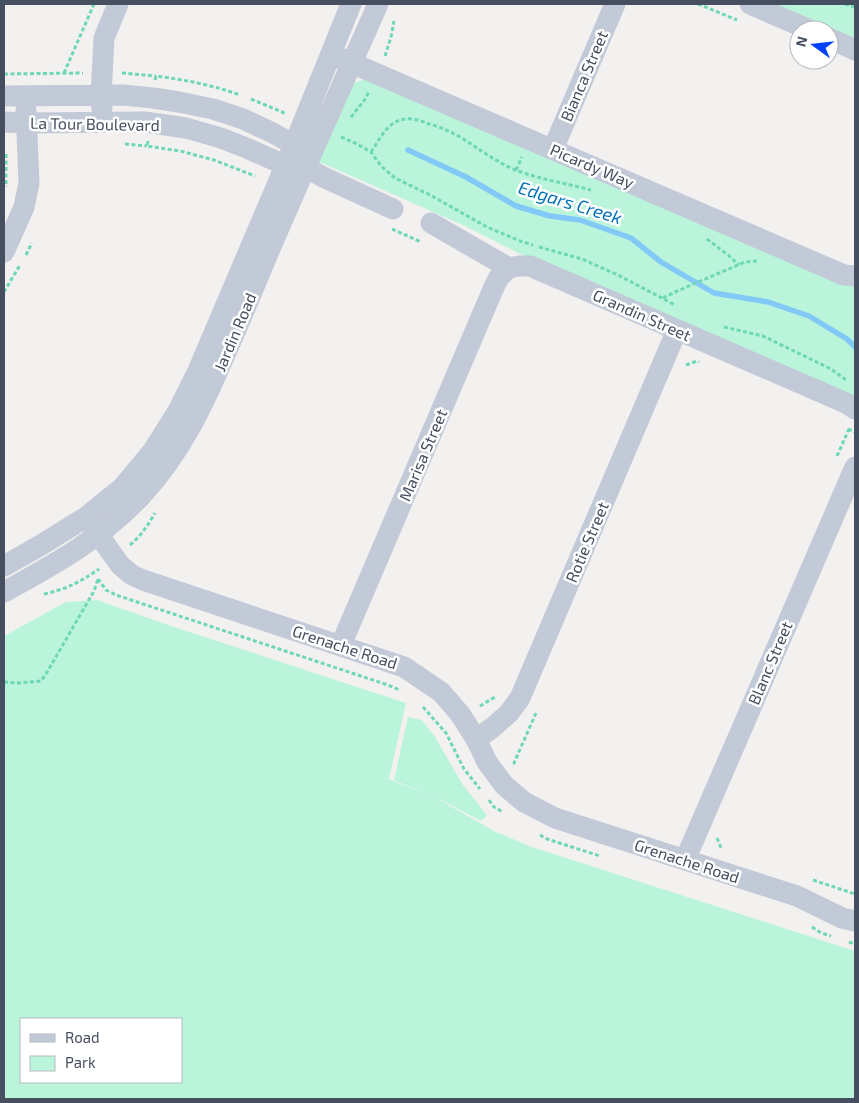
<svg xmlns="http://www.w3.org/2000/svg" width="859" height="1103" font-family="'Exo 2',sans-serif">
	<rect width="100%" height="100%" fill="#f3f0f0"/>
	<!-- green -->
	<path fill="#baf5db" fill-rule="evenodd" d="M771,4h84v37l-5,-3z
		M363,80h8l484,205v114l-329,-142 -61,-31 -150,-66 34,-74 7,-4z
		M97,600l74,26 235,77 -17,76 44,18 -39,-17 14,-63 14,3 13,17 28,48 24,30 -6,6 -36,-19 -9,-4 60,34 36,15 323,104v148h-851v-463l62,-34zM181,1019v63h-160v-63z"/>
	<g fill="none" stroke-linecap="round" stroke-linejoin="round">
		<!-- stream -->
		<path stroke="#82c9f7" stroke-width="5.5" d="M408,150l58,27 50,29 34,10 30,4 51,18 30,24 53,31 54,9 41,14 38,23 8,8"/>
		<!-- path -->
		<path stroke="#6ed7b6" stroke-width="3" stroke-dasharray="4 2.5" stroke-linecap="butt" d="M698,4l39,16
			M845,4l10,3
			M385,56l6,-19 3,-16
			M64,73l30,-69
			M122,73l34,3
			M4,74l79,-1
			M155,80l1,-4c29,4 57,9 84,19
			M251,99l36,15
			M351,117l15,-19 3,-7
			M341,137l14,6 16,9 10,14 14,12 37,18 55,31 33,14 13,4
			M148,141l-1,5 33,5 34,9 41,16
			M125,144l22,2
			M371,152c9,-13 17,-32 35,-33 7,-1 16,2 23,5 11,3 21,7 31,13 18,11 33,23 53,32 25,10 52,14 78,21
			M6,154v33
			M516,170l6,-13
			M392,229l29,13
			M707,239l21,16 11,10
			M539,247l43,12 36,16 57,30
			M26,255l6,-12
			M4,292l16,-27
			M663,298l12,-6 70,-30 12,-1 2,1
			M724,327l39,9 68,33 15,11
			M686,365l11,-4 2,1
			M848,429l7,3
			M837,456l12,-27
			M130,545c11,-9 18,-20 25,-32
			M98,579l8,11 10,5 269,89 15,6
			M44,594c23,-5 36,-12 55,-25
			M4,682l15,1 22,-2 5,-7 48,-83 4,-12
			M480,706l15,-9
			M423,707l23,26 18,36 16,20
			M515,764l-1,-1 22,-50
			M489,800l5,7 9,5
			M540,835l7,4 53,17
			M717,838l5,12
			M813,880l42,14
			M812,927l9,6 10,3
			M849,942l6,2"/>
		<!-- minor -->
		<path stroke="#c2c9d7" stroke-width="21" d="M750,4l60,26
			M829,38l26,12
			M340,58l504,217 11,1
			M4,96l119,-1 30,3 26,4 34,7 30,10 30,14 21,12 6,12
			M102,109l-1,-13 3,-58 14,-34
			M4,122l22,1 119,-1 41,6 35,10 23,9 41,18 21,2 17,10 70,32
			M553,149l62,-145
			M431,223l78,45 10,-2h11l316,137 9,6
			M4,252l20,-45 5,-24 -3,-73
			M86,517l34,48 12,10 11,5 261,87 37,25 19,22 16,25 11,23 17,23 20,17 31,16 242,78 45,22 13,3
			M4,566l37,-21 45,-28 36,-29 30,-36 26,-41 19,-38 97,-228 57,-141
			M4,592c51,-28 97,-53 138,-97 40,-43 62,-92 85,-145 13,-29 25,-58 37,-87 37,-87 76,-173 114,-259
			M341,645l153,-358 5,-10 10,-9
			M476,739l16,-11 17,-15 11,-15 157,-368
			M685,860l170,-393"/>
	</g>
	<g text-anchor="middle" stroke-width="5" stroke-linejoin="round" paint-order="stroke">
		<!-- street labels -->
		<g font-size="16" fill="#464f60" stroke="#fff">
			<text transform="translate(584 76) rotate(-67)" y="6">Bianca Street</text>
			<text transform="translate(95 124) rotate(1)" y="6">La Tour Boulevard</text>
			<text transform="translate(592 166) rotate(23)" y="6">Picardy Way</text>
			<text transform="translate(642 315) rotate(24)" y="6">Grandin Street</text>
			<text transform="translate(235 332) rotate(-67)" y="6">Jardin Road</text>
			<text transform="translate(423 455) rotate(-67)" y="6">Marisa Street</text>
			<text transform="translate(587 542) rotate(-67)" y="6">Rotie Street</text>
			<text transform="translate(345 647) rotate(18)" y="6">Grenache Road</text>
			<text transform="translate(770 663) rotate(-67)" y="6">Blanc Street</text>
			<text transform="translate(687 861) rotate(18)" y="6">Grenache Road</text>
		</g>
		<!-- water labels -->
		<g font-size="18" font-style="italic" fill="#0071b9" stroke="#fff">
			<text transform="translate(570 203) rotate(17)" y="6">Edgars Creek</text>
		</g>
	</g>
	<!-- border -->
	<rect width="859" height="1103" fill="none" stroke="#464f60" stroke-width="10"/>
	<!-- legend -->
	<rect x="20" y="1018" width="162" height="65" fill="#ffffff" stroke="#b5b9bf"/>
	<rect x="30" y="1034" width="25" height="8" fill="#c2c9d7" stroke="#b5b9bf"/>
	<text x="65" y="1043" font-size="15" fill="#464f60">Road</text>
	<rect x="30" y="1056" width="25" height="15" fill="#baf5db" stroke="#b5b9bf"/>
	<text x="65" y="1068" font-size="15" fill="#464f60">Park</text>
	<!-- north arrow -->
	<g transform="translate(814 45) rotate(285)"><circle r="24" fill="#ffffff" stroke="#b5b9bf"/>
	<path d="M0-4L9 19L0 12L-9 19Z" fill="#0342fa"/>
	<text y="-8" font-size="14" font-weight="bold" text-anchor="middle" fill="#464f60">N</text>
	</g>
</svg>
